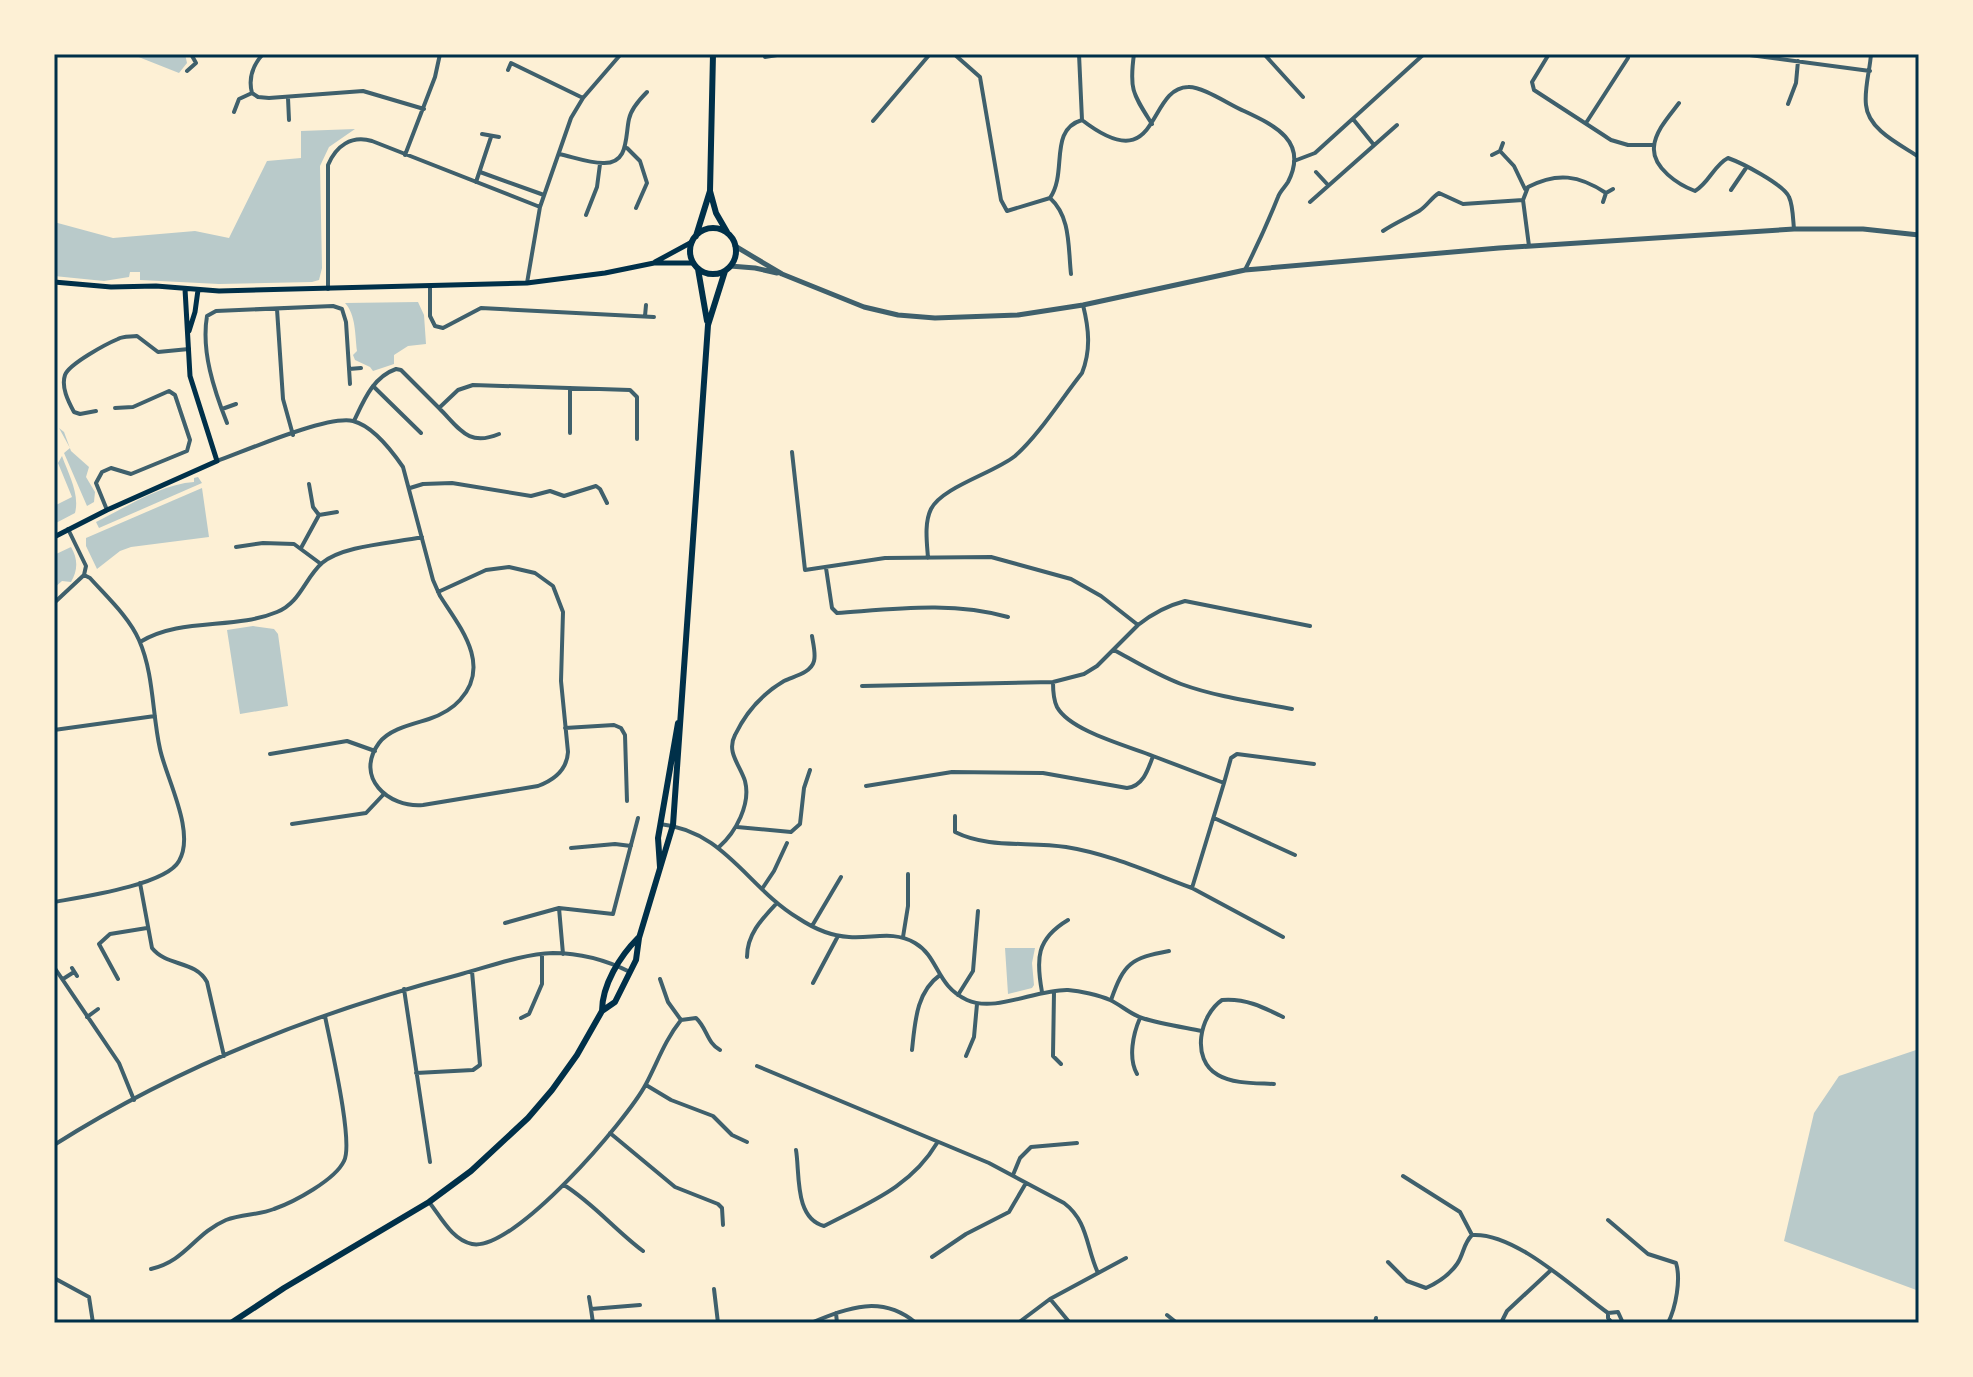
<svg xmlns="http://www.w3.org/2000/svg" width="1973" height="1377" font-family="Overpass,sans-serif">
	<rect width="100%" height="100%" fill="#fdf0d5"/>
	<!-- green -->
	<path fill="#b9caca" d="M131,54h54l2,9 -8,10z
		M355,129l-26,18 -9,19 2,102 -3,12 -7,2 -93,2 -79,-4v-8h-10l-1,5 -25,4 -50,-5v-54l59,16 82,-7 34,7 38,-77 34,-3v-27z
		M418,302l6,13 2,29 -18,2 -14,9v9l-21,7 -3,-4 -15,-7 -2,-5 4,-4c-2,-16 -1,-36 -12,-48z
		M59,428l5,4 7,19 18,16 -3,10 9,15 -1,10 -7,4 -23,-53 6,-5z
		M62,456c6,17 18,38 13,57l-21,11v-18l18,-9 -14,-34z
		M198,477l4,6 -103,45 -3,-6c30,-15 66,-38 98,-40v-4z
		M202,488l7,49 -78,10 -11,4 -23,18 -11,-23v-8z
		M71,547c7,12 7,23 0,35l-9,-1 -8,7v-33z
		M253,626l21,3 4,5 10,72 -48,8 -13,-84z
		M1005,948h30l-3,15 2,22 -2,3 -24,6z
		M1919,1049v242l-135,-50 30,-128 25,-37z"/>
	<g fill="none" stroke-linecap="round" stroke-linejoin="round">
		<!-- minor -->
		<path stroke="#3f606c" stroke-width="4" d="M954,54l26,23 21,123 6,11 43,-13c18,-26 -2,-68 32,-78
			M1079,54l3,66c79,61 64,-32 106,-33 14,-1 42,18 56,24 30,14 65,30 44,71 -3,5 -8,9 -10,15 -10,25 -21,49 -33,73
			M1134,54c-5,36 -1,40 18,70
			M1264,54l39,43
			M1549,54l-17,28 2,8 77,50 17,5h26
			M1742,54l128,17
			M1871,54c-1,16 -7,35 -5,51 2,25 35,40 53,52
			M765,57l18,-3
			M508,70l3,-7 72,35
			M187,71l9,-8 -5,-9
			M252,93l6,4 11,1 94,-7 61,18
			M252,93c-4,-15 1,-28 11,-39
			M288,98l1,22
			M1679,103c-9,12 -24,28 -25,44 -2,21 25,38 41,44 14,-8 19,-26 33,-33 14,5 55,26 61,39 4,8 4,23 5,32
			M1788,104l8,-21 2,-22
			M234,112l5,-13 13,-6
			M1353,119l21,26
			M873,121l57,-67
			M1586,123l42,-65
			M482,134l17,3
			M627,148l13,13 7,22 -11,25
			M1500,151l14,15 11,23
			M559,154c14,3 30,9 44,9 26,1 22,-26 26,-44 2,-10 11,-20 18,-27
			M405,155l30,-78 5,-23
			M1492,155l8,-4 3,-8
			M1294,161l21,-8 109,-99
			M480,172l64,23
			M1316,172l12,13
			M476,182l15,-45
			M1731,190l15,-22
			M1050,198c21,19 18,49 21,76
			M1310,202l87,-77
			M1603,202l3,-9 7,-4
			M586,215l11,-28 3,-23
			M1383,231c12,-8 24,-13 36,-20 8,-5 12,-13 20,-18l24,11 60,-4
			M1529,246l-6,-46 5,-13c29,-15 51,-12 78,6
			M527,283l13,-76 31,-89 12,-20 38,-44
			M430,286v30l5,10 8,2 38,-20 173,9
			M328,289v-124c8,-19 23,-30 44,-24l168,66
			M277,309l6,90 10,36
			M645,316l1,-11
			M349,369l12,-1
			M373,386l48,47
			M439,408c21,21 29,39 60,26
			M222,409l14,-5
			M96,411l-16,3 -6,-2c-6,-11 -13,-25 -9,-37 4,-11 41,-31 53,-36 5,-3 12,-2 19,-3l21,16 31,-3
			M354,421c10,-21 19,-44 42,-52l5,1 38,38 19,-18 15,-5 157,5 7,7v42
			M227,423c-13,-33 -26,-72 -20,-107l9,-5 117,-5 9,3 4,13 4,62
			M570,433v-45
			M792,452l13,118 80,-12 106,-1 80,22 30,17 37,29c15,-12 28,-19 47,-24l125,25
			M217,461c28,-10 110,-46 136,-40 20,5 39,30 50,46l30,113 7,16c20,31 52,69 20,104 -8,9 -19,15 -31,19 -16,5 -40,10 -50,24 -25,34 9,65 44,62l115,-19c16,-6 29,-16 30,-34l-7,-71 2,-69 -10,-26 -18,-13 -26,-6 -23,3 -48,22
			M309,484l4,23 6,8
			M410,488l13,-4 29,-1 79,13 19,-5 14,5 32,-10 4,3 7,14
			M107,510l-11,-27 6,-11 9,-4 20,6 56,-23 3,-11 -15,-45 -6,-4 -36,16 -18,1
			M236,547l27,-4 31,1 27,20
			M301,548l18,-33 18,-3
			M928,558c-1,-15 -4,-35 3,-49 11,-22 63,-36 84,-53 24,-21 47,-58 67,-83 9,-23 7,-44 1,-68
			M826,568l6,40 5,5c57,-4 115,-12 171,4
			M54,603l30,-28
			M140,642c41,-25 94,-12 137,-30 23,-9 28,-34 45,-49 21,-18 73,-20 100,-26
			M1114,650c22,12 43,25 67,34 36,13 74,18 111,25
			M862,686l191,-4 31,-8 13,-8 41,-41
			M565,728l49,-3 7,3 4,7 2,66
			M54,730l101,-14
			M270,754l77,-13 28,10
			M1224,783l7,-25 6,-4 77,10
			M866,786l86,-14 91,1 84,15c16,-2 21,-18 26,-32 -25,-10 -83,-25 -96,-49 -4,-8 -4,-17 -4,-25
			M955,816v16c34,17 74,9 111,15 44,7 85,26 126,41l32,-105 -71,-27
			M1214,818l81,37
			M292,824l74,-11 17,-18
			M660,824c65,7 87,63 138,94 15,10 33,18 51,19 23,2 44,-7 66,6 24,14 21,43 52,57 28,13 70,-11 101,-10 12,1 31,5 42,10 11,5 20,14 32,18 19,6 40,9 60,13
			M737,827l54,5 9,-8 4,-36 6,-18
			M719,847c17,-15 32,-43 26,-66 -5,-16 -19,-29 -10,-46 11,-23 27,-41 49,-54 10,-5 27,-8 30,-20 2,-7 -1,-18 -2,-25
			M571,848l44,-4 16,2
			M140,883l12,65c15,19 43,12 55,34l17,74
			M1192,888l91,49
			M762,889l12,-18 13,-28
			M54,902c28,-5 112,-17 125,-41 17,-29 -13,-83 -19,-112 -8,-36 -6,-75 -21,-109 -10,-23 -32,-43 -49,-62l-6,-3 2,-9 -18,-37
			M559,908l4,46
			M505,923l54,-15 54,6 25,-96
			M812,926l29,-49
			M903,937l5,-31v-32
			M747,957c0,-23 15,-38 30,-54
			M54,967l65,96 15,37
			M72,968l5,8
			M63,979l11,-7
			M118,979l-19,-35 11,-10 37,-6
			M660,979l8,23 13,18
			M813,983l25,-47
			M404,989l26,173
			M1042,992c-6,-33 -6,-53 26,-72
			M1054,992l-1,64 8,8
			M958,995l15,-24 5,-60
			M1111,1000c13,-37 20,-42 58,-49
			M87,1017l11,-8
			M521,1018l8,-4 13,-30v-29
			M912,1050c3,-27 4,-58 28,-75
			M966,1056l8,-19 3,-33
			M757,1066l232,97 75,40c24,18 22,44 34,70
			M416,1073l57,-3 7,-5 -8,-94
			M1137,1074c-9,-16 -4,-40 3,-56
			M1274,1084c-18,-1 -41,0 -56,-9 -28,-16 -18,-60 4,-75 23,-2 41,7 61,17
			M646,1085l25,15 42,16 19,19 15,7
			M610,1133l65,54 43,17 4,4 1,17
			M54,1145c123,-78 263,-133 404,-170 30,-8 64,-21 95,-22 27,0 53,7 77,19
			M796,1150c4,23 -2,68 28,76 44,-23 87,-39 113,-83
			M1013,1175l7,-17 11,-11 46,-4
			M1403,1176l57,36 12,23c43,-3 101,53 136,78v5l4,5
			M564,1185c29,18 51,45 79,66
			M429,1202c12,15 23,38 43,42 41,9 155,-124 174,-160 12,-23 19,-44 35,-64l15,-2c11,10 11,25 24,32
			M1608,1220l40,34 28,9c5,16 0,44 -8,60
			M932,1257l34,-23 43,-22 17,-29
			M1388,1262l19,19 19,7c11,-5 24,-14 31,-24 7,-10 6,-20 15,-29
			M151,1269c35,-8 43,-35 75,-49 16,-6 33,-5 48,-11 20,-7 61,-29 70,-48 10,-18 -14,-119 -19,-145
			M54,1278l35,19 4,26
			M714,1289l4,34
			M589,1297l2,12
			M1051,1300l19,23
			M836,1313l1,10
			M1608,1313l10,-1 5,11
			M1167,1315l10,8
			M593,1323l-2,-14 49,-4
			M811,1323c37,-15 70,-29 105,0
			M1018,1323l32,-24 76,-41
			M1375,1323l1,-5
			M1501,1323l6,-12 43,-40"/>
		<!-- tertiary -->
		<path stroke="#3f606c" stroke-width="5" d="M735,246l47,28 82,33 34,8 37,3 83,-3 65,-10 162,-35 254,-22 295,-19h69l56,6
			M730,266l25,2 22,5"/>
		<!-- secondary -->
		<path stroke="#003049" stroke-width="5" d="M655,262l37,-20
			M54,282l57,5 45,-1 63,5 308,-8 78,-10 49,-10h39
			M189,331l6,-19 3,-22
			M54,537l53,-27 110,-49 -27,-85 -5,-87"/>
		<!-- trunk -->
		<path stroke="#003049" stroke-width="6" d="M710,191l6,22 11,19
			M690 251a23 23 0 1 1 46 0a23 23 0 1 1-46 0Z
			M696,236l14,-45 3,-137
			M698,269l9,52
			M660,867l-2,-29 20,-115
			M602,1011c0,-26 18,-55 36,-73
			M231,1323l53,-35 145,-86 42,-31 57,-53 24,-28 25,-35 25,-44 13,-9 21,-42 3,-22 34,-113 35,-500 17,-54"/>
	</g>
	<!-- border -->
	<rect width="1973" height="1377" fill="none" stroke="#fdf0d5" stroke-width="112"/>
	<rect x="56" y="56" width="1861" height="1265" fill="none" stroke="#003049" stroke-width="3"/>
</svg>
